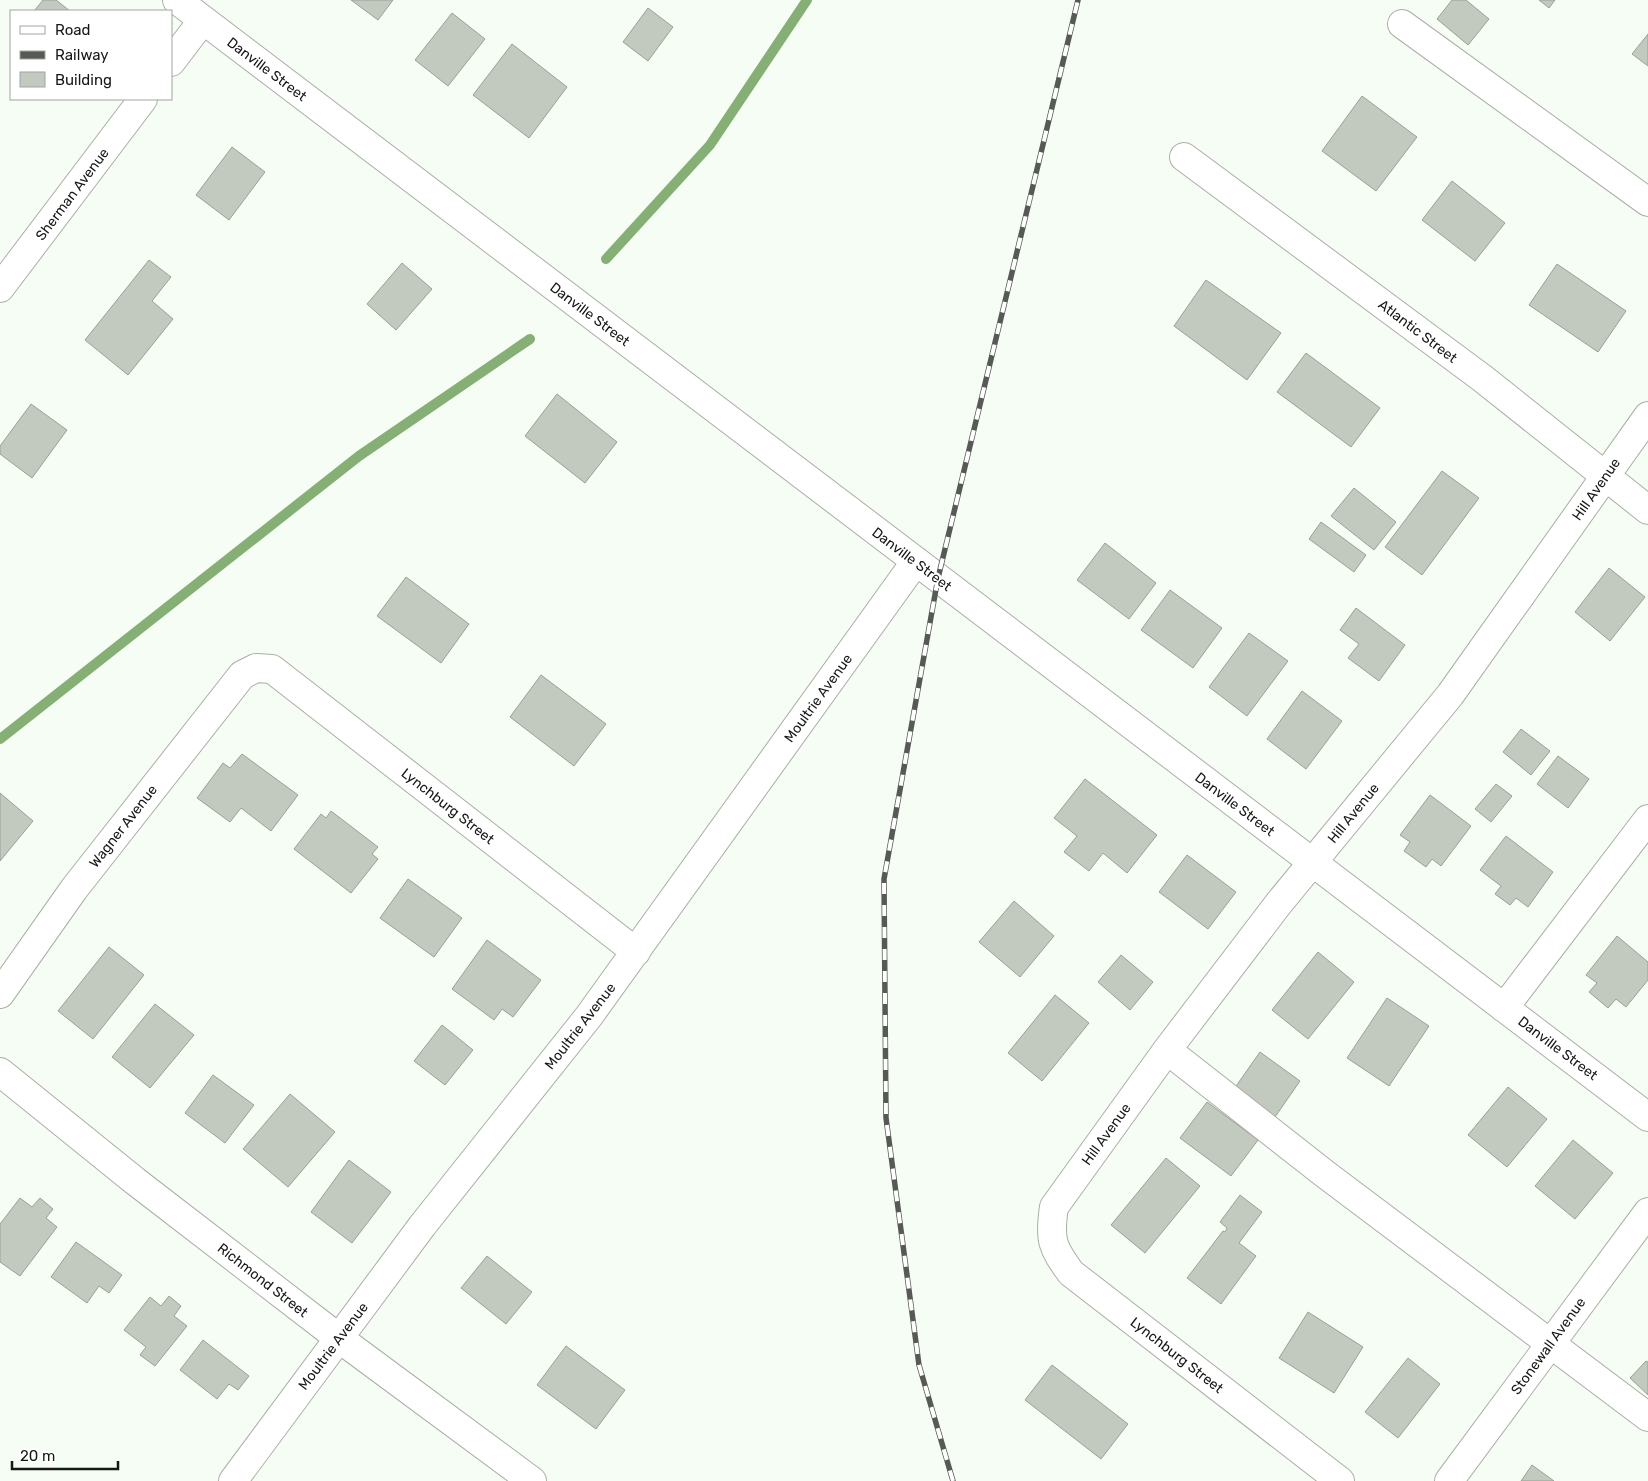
<svg xmlns="http://www.w3.org/2000/svg" width="1648" height="1481" font-family="Rubik,sans-serif">
	<rect width="100%" height="100%" fill="#f6fdf4"/>
	<g fill="none" stroke-linecap="round" stroke-linejoin="round">
		<!-- stream -->
		<path stroke="#85af75" stroke-width="10" d="M606,259l104,-114 97,-145
			M0,739l359,-283 171,-117"/>
	</g>
	<!-- building -->
	<path fill="#c2c9bf" stroke="#99a096" d="M43,0h13l14,11h-36z
		M351,0h42l-15,20z
		M1452,0h14l23,19 -21,26 -31,-26z
		M1539,0h16l-6,8z
		M648,8l25,19 -25,34 -25,-19z
		M452,13l33,26 -37,47 -33,-26z
		M1648,34v32l-16,-12z
		M512,44l55,43 -38,51 -56,-43z
		M1362,96l55,41 -41,54 -54,-40z
		M232,147l33,25 -36,48 -33,-25z
		M1452,181l53,42 -30,38 -53,-41z
		M149,260l22,17 -19,24 21,18 -45,56 -43,-35z
		M402,263l30,26 -36,41 -29,-26z
		M1557,264l69,47 -28,41 -69,-47z
		M1206,280l75,53 -34,47 -73,-54z
		M1306,353l74,55 -29,39 -74,-55z
		M557,394l60,48 -32,41 -60,-47z
		M31,404l36,26 -35,48 -32,-24v-8z
		M1442,471l37,27 -57,77 -37,-28z
		M1354,488l42,34 -22,28 -43,-34z
		M1321,522l45,33 -12,17 -45,-33z
		M1105,543l51,40 -27,36 -52,-39z
		M1609,568l36,29 -35,44 -35,-29z
		M406,577l63,47 -28,39 -64,-47z
		M1170,590l52,38 -29,40 -52,-38z
		M1356,608l49,37 -26,36 -31,-23 11,-14 -19,-14z
		M1249,633l39,28 -41,55 -38,-29z
		M541,675l65,49 -32,42 -64,-49z
		M1302,691l40,30 -36,48 -39,-30z
		M1521,729l29,22 -19,24 -28,-23z
		M242,754l56,41 -27,36 -30,-23 -11,14 -33,-24 26,-35 7,5z
		M1558,756l31,23 -21,29 -31,-24z
		M1085,779l72,56 -30,38 -24,-20 -14,18 -25,-19 13,-16 -23,-18z
		M1496,784l16,12 -21,26 -16,-13z
		M0,793l33,28 -33,40z
		M1430,795l41,31 -30,40 -9,-7 -6,8 -22,-16 6,-9 -10,-7z
		M331,811l47,36 -6,7 6,5 -27,34 -57,-44 27,-35 5,4z
		M1506,836l47,36 -25,35 -12,-9 -6,7 -15,-11 6,-8 -21,-16z
		M1187,855l49,37 -28,37 -49,-37z
		M408,879l54,39 -28,39 -54,-39z
		M1014,901l40,35 -34,41 -41,-35z
		M1617,936l31,26v18l-22,27 -10,-8 -8,9 -19,-16 8,-9 -11,-8z
		M487,940l54,40 -28,37 -11,-8 -8,11 -42,-31z
		M109,947l35,28 -51,64 -35,-28z
		M1318,952l36,30 -46,57 -36,-29z
		M1121,955l32,27 -23,28 -32,-28z
		M1055,995l34,28 -47,58 -34,-28z
		M1387,998l42,28 -40,60 -42,-28z
		M155,1004l39,31 -44,53 -38,-31z
		M442,1025l31,25 -28,35 -31,-24z
		M1260,1052l40,29 -25,36 -41,-28z
		M213,1075l41,30 -29,38 -40,-30z
		M1508,1087l39,32 -40,48 -39,-32z
		M290,1094l45,38 -47,55 -45,-38z
		M1207,1102l51,38 -27,36 -51,-38z
		M1573,1140l40,33 -38,46 -40,-33z
		M1166,1158l34,28 -55,67 -34,-28z
		M349,1160l42,32 -39,51 -41,-31z
		M1240,1195l22,17 -23,31 17,13 -35,48 -34,-26 36,-47 2,1 2,-4 -7,-6z
		M20,1198l12,9 8,-9 13,11 -7,9 11,9 -37,49 -20,-14v-38z
		M76,1242l46,33 -13,18 -10,-7 -12,17 -36,-26z
		M487,1256l45,36 -26,32 -45,-36z
		M169,1296l12,10 -7,10 13,10 -32,40 -15,-11 6,-8 -22,-17 26,-33 11,9z
		M1308,1312l55,35 -29,46 -55,-35z
		M203,1340l46,36 -11,14 -9,-6 -12,15 -37,-29z
		M566,1346l59,44 -29,39 -59,-44z
		M1408,1358l32,26 -42,54 -33,-26z
		M1646,1361l2,1v33l-18,-17z
		M1052,1365l76,59 -27,35 -76,-59z
		M1532,1465l22,16h-33z"/>
	<g fill="none" stroke-linecap="round" stroke-linejoin="round">
		<defs>
			<path id="minor" d="M177,0l1471,1117
				M1402,24l246,178
				M171,62l32,-42
				M1184,157l298,221 166,132
				M0,288l143,-189
				M0,994l74,-105 168,-214 14,-7 16,1 364,283
				M1504,1008l144,-189
				M1167,1050l158,124 323,243
				M0,1072l135,109 205,158 192,142
				M233,1481l189,-255 167,-210 327,-455
				M1340,1481l-269,-208c-19,-26 -22,-33 -17,-66l113,-157 112,-147 171,-208 198,-279
				M1449,1481l199,-269"/>
		</defs>
		<!-- minor casing -->
		<use href="#minor" stroke="#a9afa6" stroke-width="30"/>
		<!-- minor -->
		<use href="#minor" stroke="#fff" stroke-width="28"/>
		<defs>
			<path id="rail" d="M953,1481l-34,-116 -33,-247 -2,-239 54,-301 140,-578"/>
		</defs>
		<!-- rail casing -->
		<use href="#rail" stroke="#565a55" stroke-width="5.5"/>
		<!-- rail -->
		<use href="#rail" stroke="#fff" stroke-width="4" stroke-dasharray="11" stroke-linecap="butt"/>
	</g>
	<g text-anchor="middle" stroke-width="4.5" stroke-linejoin="round" paint-order="stroke">
		<!-- street labels -->
		<g font-size="14" fill="#151814" stroke="#fff">
			<text transform="translate(267 69) rotate(37)" y="5">Danville Street</text>
			<text transform="translate(72 194) rotate(-53)" y="5">Sherman Avenue</text>
			<text transform="translate(590 314) rotate(37)" y="5">Danville Street</text>
			<text transform="translate(1418 331) rotate(37)" y="5">Atlantic Street</text>
			<text transform="translate(1596 489) rotate(-55)" y="5">Hill Avenue</text>
			<text transform="translate(912 559) rotate(37)" y="5">Danville Street</text>
			<text transform="translate(818 698) rotate(-54)" y="5">Moultrie Avenue</text>
			<text transform="translate(1235 804) rotate(37)" y="5">Danville Street</text>
			<text transform="translate(448 806) rotate(38)" y="5">Lynchburg Street</text>
			<text transform="translate(1353 813) rotate(-51)" y="5">Hill Avenue</text>
			<text transform="translate(123 826) rotate(-52)" y="5">Wagner Avenue</text>
			<text transform="translate(580 1026) rotate(-52)" y="5">Moultrie Avenue</text>
			<text transform="translate(1558 1048) rotate(37)" y="5">Danville Street</text>
			<text transform="translate(1106 1134) rotate(-54)" y="5">Hill Avenue</text>
			<text transform="translate(263 1280) rotate(38)" y="5">Richmond Street</text>
			<text transform="translate(333 1346) rotate(-53)" y="5">Moultrie Avenue</text>
			<text transform="translate(1548 1346) rotate(-54)" y="5">Stonewall Avenue</text>
			<text transform="translate(1177 1355) rotate(38)" y="5">Lynchburg Street</text>
		</g>
	</g>
	<!-- legend -->
	<rect x="10" y="10" width="162" height="90" fill="#ffffff" stroke="#a1a3a1"/>
	<rect x="20" y="26" width="25" height="8" fill="#ffffff" stroke="#a1a3a1"/>
	<text x="55" y="35" font-size="15" fill="#151814">Road</text>
	<rect x="20" y="51" width="25" height="8" fill="#565a55" stroke="#a1a3a1"/>
	<text x="55" y="60" font-size="15" fill="#151814">Railway</text>
	<rect x="20" y="72" width="25" height="15" fill="#c2c9bf" stroke="#a1a3a1"/>
	<text x="55" y="85" font-size="15" fill="#151814">Building</text>
	<!-- scale -->
	<path d="M12 1461v8h106v-8" fill="none" stroke="#151814" stroke-width="2.5"/>
	<text x="20" y="1461" font-size="15" fill="#151814" stroke="#ffffff" stroke-width="4" paint-order="stroke">20 m</text>
</svg>
